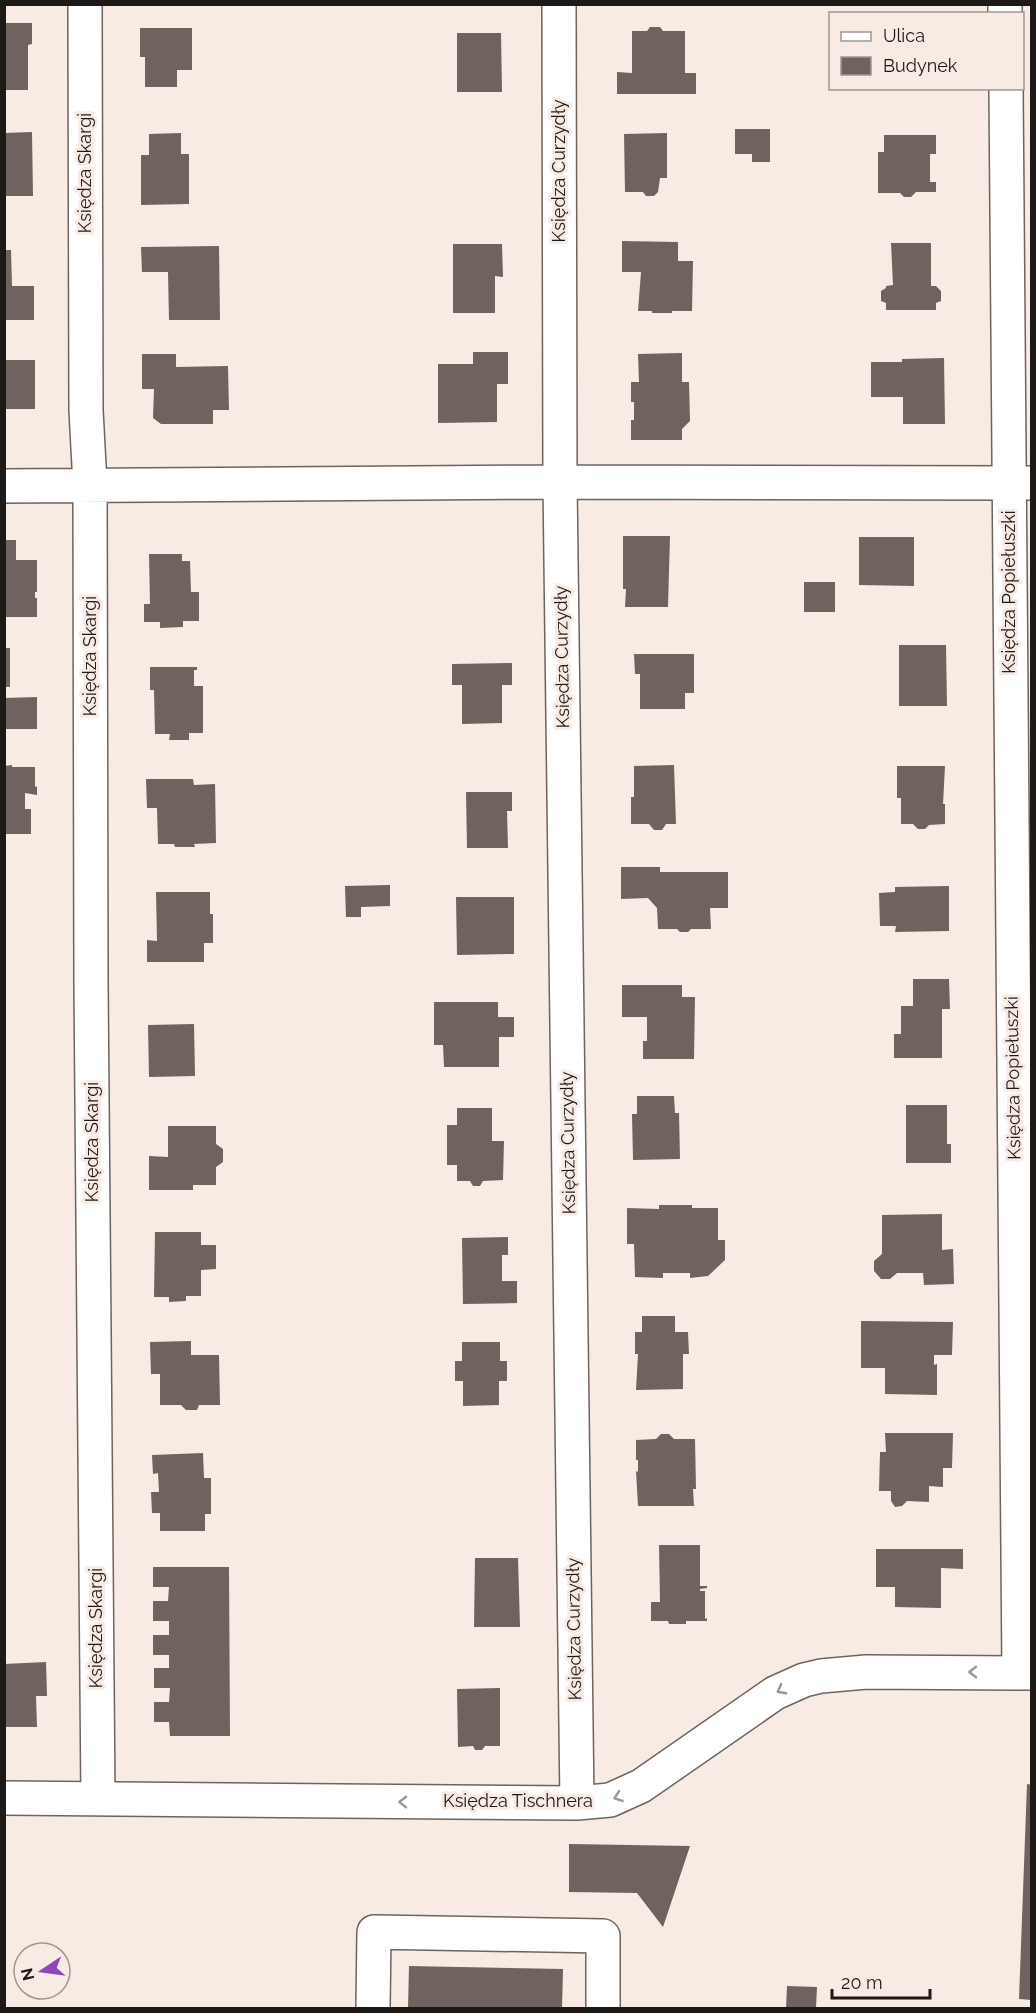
<svg xmlns="http://www.w3.org/2000/svg" width="1036" height="2013" font-family="Raleway,sans-serif">
	<rect width="100%" height="100%" fill="#f8ebe4"/>
	<!-- building -->
	<path fill="#6f625f" d="M4,23h28v21l-4,1v45h-24z
		M650,27h10l3,4h22v42h11v21h-79v-22l15,1v-42h15z
		M140,28h52v42h-15v17h-32v-30h-5z
		M457,33h44l1,59h-45z
		M735,129h35v33h-18v-8h-17z
		M32,132l1,64h-29v-63z
		M181,133v21h8v50l-48,1v-50h8v-21z
		M667,133v45h-7l-2,14 -4,4h-8l-3,-4h-18l-1,-58z
		M884,135h52v19h-6v28h6v10h-20l-5,5h-7l-4,-4h-22v-41h6z
		M622,241l56,1v19h15l-1,50h-20v2h-20v-2h-14l3,-39h-19z
		M891,243h40v43h5l5,5v10l-5,2v7h-50v-7l-5,-2v-10l5,-3v-2l7,-1z
		M453,244h49l1,33 -8,-1v37h-42z
		M219,246l1,74h-51l-1,-48h-26l-1,-25z
		M4,250h7l1,36h22v34h-30z
		M473,352h35v32h-11v38l-59,1v-59h35z
		M682,353v29h7l1,39 -8,8v11h-51v-20h3v-18h-3v-20h8l-1,-28z
		M142,354h34v13l52,-1 1,44h-16v14h-52l-8,-6 1,-29h-12z
		M944,358l1,66h-42v-27h-32v-35h31v-3z
		M4,360h31v49h-31z
		M623,536h47l-2,71h-43l1,-18h-3z
		M859,537h55v49l-55,-1z
		M4,540h12v20h21v32h-2v6h2v19h-33z
		M149,554h33v7h8l1,31h8v29h-16v6l-23,1v-6h-16v-18h6z
		M804,582h31v30h-31z
		M899,645h47l1,61h-48z
		M4,648h6v39h-6z
		M634,654h60v39h-9v16h-45v-35h-5z
		M512,663v22h-10v38l-40,1v-39h-10v-21z
		M150,667h47v3h-3v16h9v47h-14v7h-20l1,-6h-15l-1,-44h-4z
		M37,697v32h-33v-31z
		M12,765v2h23v20l2,-1v9l-12,-2v16h6v25h-27v-68z
		M674,765l2,59h-10l-4,6h-8l-5,-6h-18v-27h3v-31z
		M897,766h48l-2,38h2v20l-16,1 -4,4h-7l-5,-5h-12v-26h-4z
		M146,779h47l1,6 21,-1 1,59 -22,1 1,3h-20l-1,-3h-16l-1,-36h-10z
		M466,792h46v19h-5l1,37h-41z
		M621,867h39v5h68v36h-18l1,21h-20l-3,3h-8l-3,-3h-19l-1,-21 -9,-10 -27,1z
		M390,885v21l-29,1v10h-15l-1,-31z
		M949,886v45l-54,1 1,-6h-16l-1,-33 16,-1v-5z
		M156,892h54v22h3v29h-9v19h-57v-22l10,1z
		M456,897h58v57l-57,1z
		M913,979h36l1,30h-8v49h-48v-24h7v-28h12z
		M622,985h60v12h13l-1,62h-51v-18h4v-24h-25z
		M434,1002h64v15h16v20h-15v30h-55l-1,-22h-9z
		M194,1024l1,52 -46,1 -1,-52z
		M637,1096h37l1,17h4l1,46 -47,1 -1,-46h5z
		M906,1105h41v39h4v19h-45z
		M457,1108h35v33h12l-1,39 -20,1 -3,5h-7l-3,-5h-13v-16h-10v-40h10z
		M168,1126h48v18l7,5v13l-7,5v18h-23v5h-44v-34l19,1z
		M659,1205h33v3h26v32h7v20l-17,16 -18,2v-5h-27v5l-28,-1 -1,-33h-7v-36l32,1z
		M942,1214v36l11,-1 1,35 -30,1 -1,-12h-26l-7,6h-9l-7,-8v-10l8,-7v-39z
		M155,1232h46v13h15v24l-15,1v26h-15v5l-17,1v-5h-15z
		M508,1237v18h-6v26h15v22l-54,1 -1,-66z
		M642,1316h33v16h13l1,22h-6v35l-47,1 2,-36h-3v-22h7z
		M861,1321l92,1 -1,33h-18v10l3,-1v31l-52,-1v-26h-24z
		M191,1341v14h28l1,50h-21l-2,5h-11l-5,-5h-21v-31h-9l-1,-32z
		M462,1342h38v19h7v20h-8v24l-36,1v-25h-8v-20h7z
		M885,1433h68l-1,35h-9v19l-14,-1v16l-22,-1 -5,5 -7,1 -4,-6v-10h-12l1,-39h6z
		M661,1434h8l5,5h21l1,50h-3l1,17h-56l-2,-35 2,1v-12h-2v-20l20,-1z
		M203,1453l1,25h7v36h-6v17h-45v-18h-8l-1,-21h8l-1,-19 -5,1 -1,-19z
		M659,1545h41v41h7v2l-7,1v2h5v28l2,-1v3h-21v3h-17l-1,-3h-17v-19h9z
		M876,1549h87v20l-22,-1v40l-46,-1v-20h-19z
		M475,1558h43l2,69h-46z
		M153,1567h76l1,169h-60l-1,-14h-15v-20h15l1,-14h-16v-20h15v-13h-16v-20h16v-14h-16v-20h15l1,-14h-16z
		M46,1662l1,34h-11l1,31h-33v-63z
		M500,1688v58h-15l-3,4h-7l-2,-4 -15,1 -1,-58z
		M1027,1784l5,1v215l-13,-1z
		M569,1844l121,2 -27,81 -26,-34 -68,-1z
		M409,1966l154,3 -1,39h-154z
		M787,1986l30,1 -1,21h-30z"/>
	<g fill="none" stroke-linecap="round" stroke-linejoin="round">
		<defs>
			<path id="minor" d="M85,4l1,406 4,75 1,498 7,815
				M559,4l1,478 17,1321
				M1005,4v10
				M1006,88l13,1585
				M4,486l556,-4 472,1
				M4,1798l573,5 33,-3 31,-14 134,-93 29,-13 17,-4 45,-4 166,1
				M373,2008l1,-76 229,4v72"/>
		</defs>
		<!-- minor casing -->
		<use href="#minor" stroke="#6e635d" stroke-width="36"/>
		<!-- minor -->
		<use href="#minor" stroke="#fff" stroke-width="33"/>
	</g>
	<!-- one-way arrows -->
	<defs><path id="oneway-chevron" d="M-2-3.5L2.5 0L-2 3.5" fill="none" stroke-width="1.6" stroke-linecap="round" stroke-linejoin="round" transform="scale(1.5)"/></defs>
	<g stroke="#999896">
		<use href="#oneway-chevron" transform="translate(973 1672) rotate(-180)"/>
		<use href="#oneway-chevron" transform="translate(781 1690) rotate(152)"/>
		<use href="#oneway-chevron" transform="translate(618 1797) rotate(160)"/>
		<use href="#oneway-chevron" transform="translate(403 1802) rotate(-179)"/>
	</g>
	<g text-anchor="middle" stroke-width="6" stroke-linejoin="round" paint-order="stroke">
		<!-- street labels -->
		<g font-size="18" fill="#1d1916" stroke="#f8ebe4">
			<text transform="translate(559 171) rotate(-90)" y="6">Księdza Curzydły</text>
			<text transform="translate(85 173) rotate(-90)" y="6">Księdza Skargi</text>
			<text transform="translate(1009 592) rotate(-90)" y="6">Księdza Popiełuszki</text>
			<text transform="translate(90 656) rotate(-90)" y="6">Księdza Skargi</text>
			<text transform="translate(562 657) rotate(-91)" y="6">Księdza Curzydły</text>
			<text transform="translate(1013 1078) rotate(-91)" y="6">Księdza Popiełuszki</text>
			<text transform="translate(92 1142) rotate(-90)" y="6">Księdza Skargi</text>
			<text transform="translate(568 1143) rotate(-91)" y="6">Księdza Curzydły</text>
			<text transform="translate(96 1628) rotate(-90)" y="6">Księdza Skargi</text>
			<text transform="translate(574 1629) rotate(-91)" y="6">Księdza Curzydły</text>
			<text x="518" y="1807">Księdza Tischnera</text>
		</g>
	</g>
	<!-- border -->
	<rect width="1036" height="2013" fill="none" stroke="#1d1916" stroke-width="12"/>
	<!-- legend -->
	<rect x="829" y="12" width="195" height="78" fill="#f8ebe4" stroke="#a09792" stroke-width="1.5"/>
	<rect x="841" y="32" width="30" height="9" fill="#ffffff" stroke="#a09792" stroke-width="1.5"/>
	<text x="883" y="42" font-size="18" fill="#1d1916">Ulica</text>
	<rect x="841" y="57" width="30" height="18" fill="#6f625f" stroke="#a09792" stroke-width="1.5"/>
	<text x="883" y="72" font-size="18" fill="#1d1916">Budynek</text>
	<!-- north arrow -->
	<g transform="translate(42 1971) rotate(257)"><circle r="28" fill="#f8ebe4" stroke="#a09792" stroke-width="1.5"/>
	<path d="M0-4.5L10 22L0 15L-10 22Z" fill="#8e47ba"/>
	<text y="-9" font-size="16" font-weight="bold" text-anchor="middle" fill="#1d1916">N</text>
	</g>
	<!-- scale -->
	<path d="M832 1989v9h98v-9" fill="none" stroke="#1d1916" stroke-width="3"/>
	<text x="841" y="1989" font-size="18" fill="#1d1916" stroke="#f8ebe4" stroke-width="4.5" paint-order="stroke">20 m</text>
</svg>
